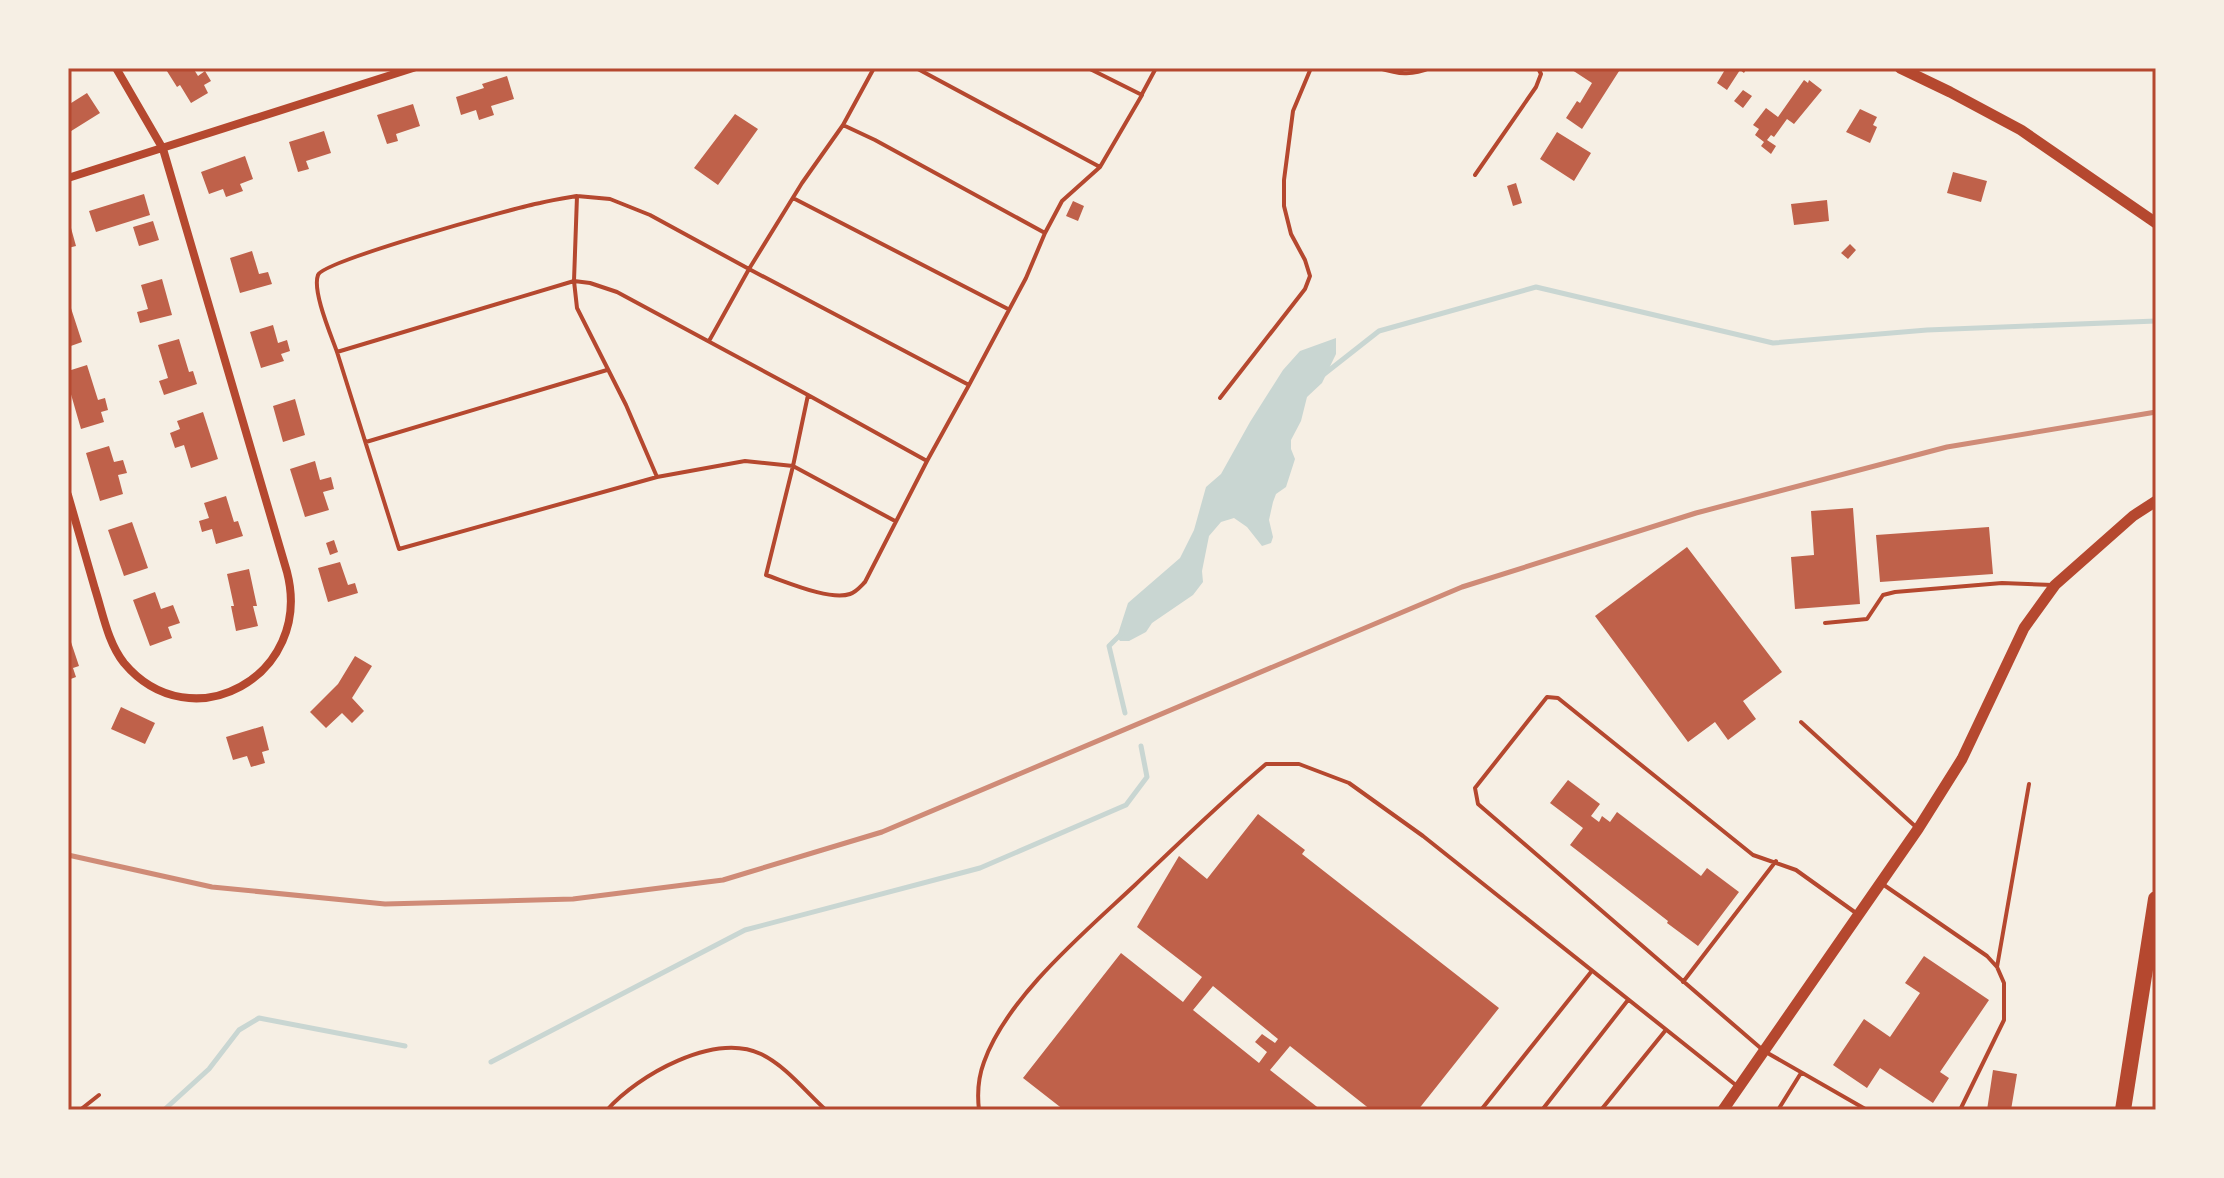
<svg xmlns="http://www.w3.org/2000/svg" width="2224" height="1178" font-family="Karla,sans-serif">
	<rect width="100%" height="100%" fill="#f6efe4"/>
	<!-- water -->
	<path fill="#c9d6d2" d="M1336,338v16l-14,29 -15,14 -6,24 -10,19v9l4,10 -9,28 -10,7 -3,8 -4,18 4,17 -2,6 -9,3 -15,-19 -13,-9 -13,4 -12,14 -7,35 1,11 -10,13 -41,28 -6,9 -17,9h-9l-3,-4 11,-34 52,-45 14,-28 12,-43 15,-13 29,-52 33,-52 17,-19z"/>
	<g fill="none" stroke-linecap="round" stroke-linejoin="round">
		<!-- stream -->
		<path stroke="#c9d6d2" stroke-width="5" d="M1323,375l56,-44 157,-44 237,56 154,-13 229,-9
			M1122,633l-13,13 16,67
			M491,1062l254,-132 235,-62 146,-63 21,-28 -6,-31
			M164,1110l45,-41 30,-39 20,-12 146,28"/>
	</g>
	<!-- building -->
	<path fill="#bf614a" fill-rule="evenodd" d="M165,68h28l5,8 7,-5 6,10 -7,4 4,8 -17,10 -11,-18 -3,2z
		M1569,68h52l-39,61 -16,-11 11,-17 3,2 12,-20z
		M1726,68h21l-3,5 -4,-3 -13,20 -10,-7z
		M507,76l7,23 -23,7 3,9 -15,5 -3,-10 -15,5 -5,-18 28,-9 -2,-4z
		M1804,80l4,3 1,-3 13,10 -28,34 -7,-5 -13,18 -3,-2 -4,5 9,6 -5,8 -10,-8 3,-4 -9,-7 4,-6 -6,-4 13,-17 12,9z
		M1743,90l9,6 -9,12 -9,-7z
		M87,93l13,20 -32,20v-28z
		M413,104l7,22 -24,8 2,7 -11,3 -10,-29z
		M1860,109l17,8 -4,8 4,2 -7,16 -24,-11z
		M735,114l23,15 -40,56 -24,-17z
		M324,131l7,22 -25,8 3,8 -11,3 -9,-30z
		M1557,132l34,21 -17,28 -34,-22z
		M245,156l8,23 -13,5 3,7 -17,6 -3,-8 -14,5 -8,-22z
		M1953,172l34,9 -6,21 -34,-9z
		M1516,183l6,20 -9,3 -6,-20z
		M144,194l6,21 -54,17 -7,-21z
		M1827,200l2,21 -35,4 -3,-21z
		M1073,201l11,5 -6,15 -12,-5z
		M153,221l6,19 -20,6 -6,-19z
		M68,228h3l5,18 -8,2z
		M1850,244l6,6 -8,9 -7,-6z
		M252,251l7,23 9,-2 4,12 -32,9 -10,-35z
		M162,279l10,36 -32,8 -3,-11 11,-3 -7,-24z
		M68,299l14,43 -14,5z
		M273,325l5,18 9,-3 3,11 -9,3 3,7 -23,7 -11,-36z
		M179,339l10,33 4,-1 4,13 -33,11 -5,-14 9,-3 -10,-33z
		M87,365l11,35 7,-2 3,12 -7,2 3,10 -23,7 -13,-45v-13z
		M295,399l10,36 -22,7 -10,-36z
		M203,412l15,47 -27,9 -7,-23 -9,3 -5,-15 10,-4 -3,-8z
		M109,446l5,16 9,-2 4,13 -9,2 5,19 -23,7 -14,-48z
		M315,461l5,19 11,-3 3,12 -11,3 6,18 -24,7 -15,-48z
		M226,496l8,26 4,-1 5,15 -27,8 -4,-15 -10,3 -3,-11 10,-3 -5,-15z
		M1853,508l7,96 -65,5 -4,-52 23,-2 -3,-44z
		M132,522l16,46 -24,8 -16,-46z
		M1989,527l4,47 -113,8 -4,-47z
		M334,540l4,12 -8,3 -4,-12z
		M1687,547l95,125 -39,29 13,18 -28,21 -13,-18 -27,20 -93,-126z
		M340,562l8,23 7,-2 3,10 -30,9 -10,-34z
		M249,569l8,37h-4l5,20 -22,5 -5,-25h3l-7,-32z
		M155,592l6,17 12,-4 7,18 -12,4 4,11 -22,8 -17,-46z
		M68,633l11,33 -6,2 3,9 -8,3z
		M355,656l17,10 -20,32 12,13 -12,12 -10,-10 -16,15 -16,-16 28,-28z
		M121,707l34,16 -10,21 -34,-15z
		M263,726l6,24 -7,2 3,11 -14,4 -4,-11 -14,4 -7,-23z
		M1568,780l32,24 -9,12 8,6 3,-6 8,6 7,-10 84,64 6,-8 32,24 -41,54 -31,-23 1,-2 -98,-76 13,-17 -33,-25z
		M1258,814l47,36 -3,4 197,154 -81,102h-47l-81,-64 -20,24 51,40h-257l-41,-32 98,-125 62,49 19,-25 -65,-50 42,-71 28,23zM1213,986l65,53 -3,4 -13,-9 -7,8 12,10 -8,11 -66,-53z
		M1924,956l65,44 -49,72 9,6 -16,25 -53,-35 -13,20 -34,-23 31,-46 26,18 30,-44 -15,-10z
		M1993,1070l24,4 -6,36h-24z"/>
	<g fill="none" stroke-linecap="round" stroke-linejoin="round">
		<!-- service -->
		<path stroke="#b5482f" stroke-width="4" d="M916,68l184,99 -38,34 -17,32
			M1088,68l54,27 -42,72
			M1379,68c19,6 33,8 51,0
			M1142,94l14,-26
			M843,125l31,-57
			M1475,175l61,-88 5,-13 -3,-6
			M793,198l215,111
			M709,341l40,-72 -99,-54 -40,-16 -33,-3 -3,85 16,2 27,9 191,103
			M337,352c-6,-17 -25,-61 -19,-77 5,-14 196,-67 222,-72 12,-3 25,-5 37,-7
			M1220,398l85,-109 5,-13 -5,-16 -14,-26 -7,-28v-26l9,-69 18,-43
			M366,442l241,-72
			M927,461l42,-76 -220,-116 53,-86 41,-58 32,15 170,93 -19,45 -57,107
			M657,477l-258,72 -62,-197 237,-71 3,27 49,97 31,72 88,-16 48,5 -27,109c21,7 64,26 84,19 6,-2 10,-7 15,-12l62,-121 -119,-66 -15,71 102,55
			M1825,623l42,-4 16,-24 12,-3 107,-9 51,2
			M1801,722l115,105
			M1881,883l106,73 10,11 7,16v37l-44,90
			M1856,913l-60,-43 -43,-15 -195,-157 -11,-1 -72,91 3,16 286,247 103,59
			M1997,967l32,-183
			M1683,982l93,-121
			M80,1110l19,-15
			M607,1110c31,-35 107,-78 154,-56 25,12 45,38 65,56
			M979,1110c-2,-17 -1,-32 5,-48 23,-65 101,-130 151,-177 43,-41 85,-82 131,-121h33l50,19 74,53 314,250
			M1481,1110l110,-138
			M1542,1110l86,-110
			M1601,1110l64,-79
			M1778,1110l23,-37"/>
		<!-- minor -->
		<path stroke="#b5482f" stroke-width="8" d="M68,178l345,-110
			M68,495c9,32 18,63 27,94 8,25 13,54 29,74 67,80 190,13 163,-91l-124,-423 -47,-81"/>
		<!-- tertiary -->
		<path stroke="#b5482f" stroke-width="11" d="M1900,68l50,24 71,38 135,93
			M1723,1110l195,-281 44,-70 62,-131 31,-43 78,-69 23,-15"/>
		<!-- motorway -->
		<path stroke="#b5482f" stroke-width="16" d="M2123,1110l33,-211"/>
		<!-- rail -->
		<path stroke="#cf8b77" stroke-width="5" d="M68,855l144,32 173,17 188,-5 150,-19 159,-48 580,-245 234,-74 251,-66 209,-35"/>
	</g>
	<!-- border -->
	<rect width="2224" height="1178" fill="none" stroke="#f6efe4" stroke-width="140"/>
	<rect x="70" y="70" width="2084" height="1038" fill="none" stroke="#b5482f" stroke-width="3"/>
</svg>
